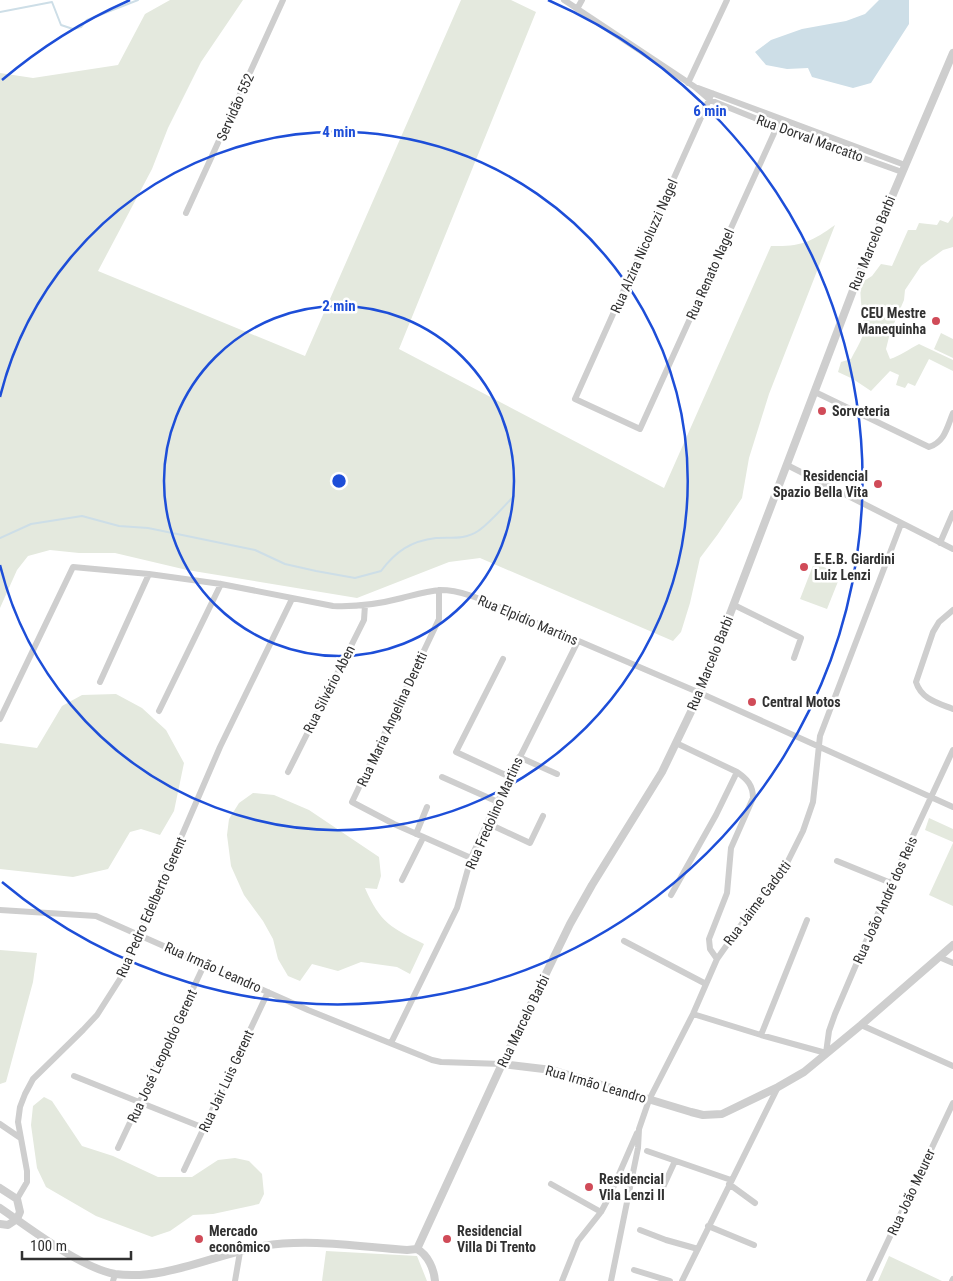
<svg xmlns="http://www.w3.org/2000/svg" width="953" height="1281" font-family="'Roboto Condensed',sans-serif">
	<rect width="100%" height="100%" fill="#fff"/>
	<!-- green -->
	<path fill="#e4e9de" d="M170,0h73l-42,62 -33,66 -16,41 -54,102 207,85 156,-356h50l25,12 -137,337 265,139 107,-242c30,1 40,-4 64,-21l-66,169 -20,64 -7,40 -24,36 -18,24 -10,45 -9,29 -8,9 -193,-83 -31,4 -92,36 -170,-28 -72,-17h-36l-29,-3 -22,6 -11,14 -17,38v-535l33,5 85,-13 27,-51z
		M953,216v31l-10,3 -22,16 -16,24 -1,10 -14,33 -4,16 4,10c10,-3 19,-10 29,-15l34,16v11l-24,-12 -14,27 -7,-3 -3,5 -9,-3 3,-10 -9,-4 -19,20 -18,-12 -15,-7 3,-10 10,-3c4,-8 10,-17 12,-25 3,-18 -6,-35 -1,-52l10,-6 9,-12 11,2 16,-36h8l3,-7 18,2 3,-5 8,3z
		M941,333l12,6v19l-19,-9z
		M814,563l27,11 -14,35 -27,-10z
		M116,694l26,14 24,22 18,33 -10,48 -14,24 -19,-6 -11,3 -22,37 -35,8 -73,-8v-126l37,5 25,-42 20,-11z
		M253,793l21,2 35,15 70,47 2,19 -4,13 -12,-1c15,35 27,40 59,56l-14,30 -13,-7 -36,-5 -23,9 -26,-7 -12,17 -12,-5 -10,-17 -5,-20 -10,-18 -19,-26 -13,-29 -4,-31 2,-16 10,-16z
		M929,818l24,11v13l-28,-12z
		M953,843v63l-24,-11z
		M0,950l37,3 -4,29 -27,100 -6,2z
		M44,1097l8,4 30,45 31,10 45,21h34l26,-17 17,-2 14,3 13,13 2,20 -5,10 -46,10 -20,1 -23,16 -18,6 -56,-21 -50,-29 -9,-19 -6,-43 2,-19z
		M326,1251l91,5 10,25h-105z
		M889,1256l53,25h-64z"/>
	<!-- water -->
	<path fill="#cddee7" d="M879,0h30v24l-38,59 -18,5 -41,-11 -4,-9 -21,1 -21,-4 -11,-13 16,-12 31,-11 44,-8 19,-7z"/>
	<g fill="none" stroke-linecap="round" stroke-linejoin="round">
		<!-- stream -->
		<path stroke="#cddee7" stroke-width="2" d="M0,12l52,-10 9,23 12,4 8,-2 6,-7 51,-20
			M0,538l31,-14 51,-8 37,10 29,2 107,22 30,14 31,7 39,7 26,-7c15,-20 30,-30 55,-33 14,-1 29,2 42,-7 11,-7 26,-25 36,-35"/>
		<!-- minor -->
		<path stroke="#cecece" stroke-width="6" d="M564,0l131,87 15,13 67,27 125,45
			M577,9l5,-9
			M688,83l39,-83
			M698,88l207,77
			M712,93l-137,306 65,30 140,-309
			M186,213l97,-213
			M815,392l114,55c16,-5 18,-20 24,-34
			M787,465l166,84
			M940,543l13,-30
			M439,590v29l-87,183 42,22 77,34
			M734,605l67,33 -7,20
			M953,610l-14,12 -6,10 -17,50c5,17 22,21 37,27
			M503,659l-47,93 54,25
			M100,682l49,-108
			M159,711l62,-127
			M0,719l73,-152 76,7 72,10 112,22c23,1 46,-2 69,-8 12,-3 25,-7 38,-8 23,0 45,11 66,20l194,83 253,114
			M676,743l61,29c10,7 16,13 16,26l-22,50 -4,45 -18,46 1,10 7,10
			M519,757l38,17
			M288,772l76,-152 1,-15
			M442,777l56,25
			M487,823l43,20 13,-27
			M416,834l11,-27
			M837,861l54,22
			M402,880l21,-42
			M671,895l45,-80 21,-43
			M0,910l96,6 212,94 124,50 9,2 61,2
			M624,941l82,43
			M939,957l14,6
			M693,1014l68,21 65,18 3,-22 6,-17 56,-131 62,-133
			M861,1025l92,41
			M761,1035l46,-115
			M391,1043l66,-135 14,-50 16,-35 91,-182
			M74,1076l130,52
			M0,1124l19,13
			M118,1148l87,-185
			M647,1151l84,29
			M184,1170l84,-178
			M551,1184l50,28
			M729,1184l26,19
			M659,1196l16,-35
			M17,1199l10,-17v-11l-9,-49 2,-15 5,-13 8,-15 50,-49 14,-15 23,-36 100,-232 72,-148
			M708,1226l46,19
			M640,1230l26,10 32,9
			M634,1270l36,11
			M113,1281l2,-7
			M235,1281l5,-29
			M562,1281l16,-40 23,-29 8,-15 28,-64
			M611,1281l27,-133 1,-19 10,-29 44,-86 24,-55 41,-58 26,-32 19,-38 10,-29 7,-66 81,-212
			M682,1281l96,-194
			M869,1281l84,-178
			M952,1281l1,-2"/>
		<!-- tertiary -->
		<path stroke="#cecece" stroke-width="8" d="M502,1064l50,6 139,42 12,3 19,-1 56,-27 26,-15 57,-47 92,-80
			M0,1188l17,11 3,13 -3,7 -9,6 -8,-1
			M0,1208c31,21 79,59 115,66 51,7 99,-20 148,-28 46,-8 98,1 144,4l10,-1
			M417,1249l85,-185 68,-140 22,-39 70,-113 38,-79 160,-421 93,-219
			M417,1249c11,6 17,20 18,32"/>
	</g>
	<!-- distance rings -->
	<g fill="none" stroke="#1d4ed8" stroke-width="2.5">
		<circle cx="339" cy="481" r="175"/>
		<path d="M0 397A349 349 0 1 1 0 565"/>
		<path d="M2 80A524 524 0 0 1 130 0M548 0A524 524 0 1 1 2 882"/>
	</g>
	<!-- markers -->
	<g fill="#d04b58" stroke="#fff" stroke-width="2">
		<circle cx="936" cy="321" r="5"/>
		<circle cx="822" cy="411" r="5"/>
		<circle cx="878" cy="484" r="5"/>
		<circle cx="804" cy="567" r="5"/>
		<circle cx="752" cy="702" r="5"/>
		<circle cx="589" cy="1187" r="5"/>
		<circle cx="199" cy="1239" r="5"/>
		<circle cx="447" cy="1239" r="5"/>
	</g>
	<g text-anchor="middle" stroke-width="5" stroke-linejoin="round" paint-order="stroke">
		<!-- street labels -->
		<g font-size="14" fill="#313131" stroke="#fff">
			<text transform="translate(235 107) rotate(-66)" y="5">Servidão 552</text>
			<text transform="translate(810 138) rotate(20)" y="5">Rua Dorval Marcatto</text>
			<text transform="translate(872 243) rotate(-68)" y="5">Rua Marcelo Barbi</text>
			<text transform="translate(644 246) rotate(-66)" y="5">Rua Alzira Nicoluzzi Nagel</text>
			<text transform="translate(710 274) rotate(-66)" y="5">Rua Renato Nagel</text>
			<text transform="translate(528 620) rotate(23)" y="5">Rua Elpidio Martins</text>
			<text transform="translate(710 663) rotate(-68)" y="5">Rua Marcelo Barbi</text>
			<text transform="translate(329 689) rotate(-63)" y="5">Rua Silvério Aben</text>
			<text transform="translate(392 719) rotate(-65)" y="5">Rua Maria Angelina Deretti</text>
			<text transform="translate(494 813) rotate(-66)" y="5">Rua Fredolino Martins</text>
			<text transform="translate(885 900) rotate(-66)" y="5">Rua João André dos Reis</text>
			<text transform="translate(757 903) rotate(-53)" y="5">Rua Jaime Gadotti</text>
			<text transform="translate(151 907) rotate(-66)" y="5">Rua Pedro Edelberto Gerent</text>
			<text transform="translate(213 967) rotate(24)" y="5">Rua Irmão Leandro</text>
			<text transform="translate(523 1021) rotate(-64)" y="5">Rua Marcelo Barbi</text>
			<text transform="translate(162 1056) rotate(-65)" y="5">Rua José Leopoldo Gerent</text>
			<text transform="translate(226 1081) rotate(-65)" y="5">Rua Jair Luis Gerent</text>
			<text transform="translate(596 1084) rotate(16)" y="5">Rua Irmão Leandro</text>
			<text transform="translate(911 1192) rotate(-65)" y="5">Rua João Meurer</text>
		</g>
		<!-- poi labels -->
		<g font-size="14" font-weight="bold" fill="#313131" stroke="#fff" text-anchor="start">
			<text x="926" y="318" text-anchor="end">CEU Mestre<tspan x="926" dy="16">Manequinha</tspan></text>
			<text x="832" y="416">Sorveteria</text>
			<text x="868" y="481" text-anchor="end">Residencial<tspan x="868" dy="16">Spazio Bella Vita</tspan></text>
			<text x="814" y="564">E.E.B. Giardini<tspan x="814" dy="16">Luiz Lenzi</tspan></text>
			<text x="762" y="707">Central Motos</text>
			<text x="599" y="1184">Residencial<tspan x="599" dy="16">Vila Lenzi II</tspan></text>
			<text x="209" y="1236">Mercado<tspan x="209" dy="16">econômico</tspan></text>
			<text x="457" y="1236">Residencial<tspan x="457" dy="16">Villa Di Trento</tspan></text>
		</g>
	</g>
	<circle cx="339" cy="481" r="8" fill="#1d4ed8" stroke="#fff" stroke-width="2.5"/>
	<g font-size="15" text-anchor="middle" font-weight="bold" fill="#1d4ed8" stroke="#fff" stroke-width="5" stroke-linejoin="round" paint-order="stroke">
		<text x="710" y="116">6 min</text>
		<text x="339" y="137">4 min</text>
		<text x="339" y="311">2 min</text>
	</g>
	<!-- scale -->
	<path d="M22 1251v8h109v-8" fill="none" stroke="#313131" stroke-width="2.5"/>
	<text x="30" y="1251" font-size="15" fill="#313131" stroke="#ffffff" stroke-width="4" paint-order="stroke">100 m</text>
</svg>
